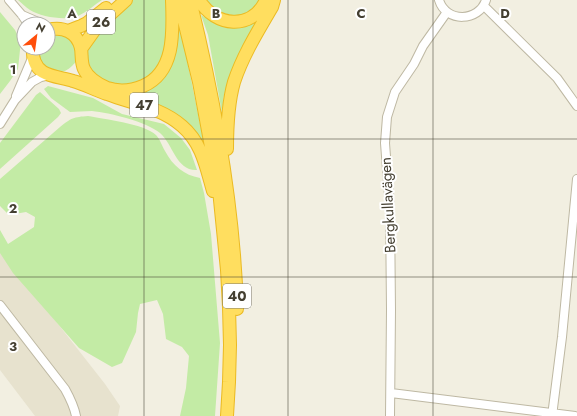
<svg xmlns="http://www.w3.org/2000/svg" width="577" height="416" font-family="Jost,sans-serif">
	<rect width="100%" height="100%" fill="#f2efe1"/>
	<!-- residential -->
	<path fill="#e7e2ce" d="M0,250l105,134 15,22 -2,10h-40l-7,-24 -71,-92z
		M0,310l65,85 7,17v4h-37l-35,-46z"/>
	<!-- green -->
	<path fill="#c3eba5" d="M18,0h84c-8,5 -15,12 -24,16 -12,5 -37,1 -48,-6 -5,-3 -8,-7 -12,-10z
		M133,0h36l-2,50 -11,22 -13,9 -25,5 -23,-9 -10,-18 4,-17 17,-20z
		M205,0h54l-2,5 -10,9 -12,2 -20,-5z
		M177,10l28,138 -3,-3 -78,-49 36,-16z
		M0,12l15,18 5,10v10l-2,19 -8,12 -10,13z
		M201,15c22,13 33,18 57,6l-17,34 -17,40 -2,18 -14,-78z
		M57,32l18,10c1,5 3,11 2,16 0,3 -3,6 -5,8 -14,15 -36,1 -34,-18h10v-13z
		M48,86l45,12 29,16 42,10 17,14 9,12 7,20c-21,1 -24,-26 -37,-37 -15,-12 -50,-20 -68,-22 -8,0 -15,1 -22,1l-19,-14 -7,-9z
		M40,92l19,17 2,4 -3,4 -58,52v-26l36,-48z
		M88,116c16,3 57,8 68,19 4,4 6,11 9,16 8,15 19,24 35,27l4,15 7,41 9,109 -5,73h-35l6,-28 3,-32 -7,-9 -16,-8 -3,-25 -6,-14 -17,4 -2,9 -2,19 -14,31 -10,4 -33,-19 -66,-75 -13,-20v-23l8,14 26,-17 1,-10 -9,-5 -17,3 -9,-9v-27l60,-52c11,-9 14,-10 28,-11z"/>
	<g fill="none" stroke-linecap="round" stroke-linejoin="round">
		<defs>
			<path id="minor" d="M9,0l13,15 6,9
				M439,0c7,23 40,22 47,0
				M484,6l73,72 20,28
				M22,15l21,9
				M16,96l17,-40
				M0,124l15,-24 17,-18 9,-5 9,-2
				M0,305l65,84c5,9 9,17 11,27
				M391,393l184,23
				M390,416l1,-106 -1,-100 -5,-67 2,-26 8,-25 19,-28 9,-18 24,-34
				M552,416l10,-79 15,-158"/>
			<path id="highway" d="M179,0l20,82 20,108 8,80 2,37 1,38 -1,37 -2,34
				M190,0c25,101 44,204 47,309
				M199,0c16,27 53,31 67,0
				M48,30c15,-4 29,2 33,18 1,7 0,15 3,21 4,9 14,15 23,19 12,4 24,3 36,-2 33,-14 30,-56 29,-86
				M68,31l13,-5 6,-3 19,-15
				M33,48c-1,9 2,19 10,24 8,5 21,6 30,9 11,3 22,9 34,13 26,10 53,13 75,32 20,17 24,41 31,65
				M81,49l15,-21 9,-9 21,-19
				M227,149c0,-23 1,-46 7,-67 9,-27 24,-51 38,-75l2,-7"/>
		</defs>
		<!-- minor casing -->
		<use href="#minor" stroke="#beb8a3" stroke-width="10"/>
		<!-- highway casing -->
		<use href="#highway" stroke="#ebba22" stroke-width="14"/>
		<!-- minor -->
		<use href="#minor" stroke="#fff" stroke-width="8"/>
		<!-- highway -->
		<use href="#highway" stroke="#ffde5f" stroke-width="12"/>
	</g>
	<!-- grid -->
	<path fill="none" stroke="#443f31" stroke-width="1" stroke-opacity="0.55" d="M144,0v416M288,0v416M433,0v416M0,139h577M0,277h577"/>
	<g text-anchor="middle" stroke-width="4" stroke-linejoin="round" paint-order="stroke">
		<!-- shield labels -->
		<g fill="#fff" stroke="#7c796f" stroke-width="1">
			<rect x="87" y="10" width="28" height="24" rx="3"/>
			<rect x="130" y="93" width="28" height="24" rx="3"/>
			<rect x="223" y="284" width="28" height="24" rx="3"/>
		</g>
		<g font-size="14" font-weight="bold" fill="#443f31">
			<text x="101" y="27">26</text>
			<text x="144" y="110">47</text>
			<text x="237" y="301">40</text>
		</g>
		<!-- street labels -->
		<g font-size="15" fill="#443f31" stroke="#fff">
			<text transform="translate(388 205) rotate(-93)" y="5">Bergkullavägen</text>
		</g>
	</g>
	<g font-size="13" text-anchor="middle" font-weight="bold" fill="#443f31" stroke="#fff" stroke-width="4" stroke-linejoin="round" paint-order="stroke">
		<text x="72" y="18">A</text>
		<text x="216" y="18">B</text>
		<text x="361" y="18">C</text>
		<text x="505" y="18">D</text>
		<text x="13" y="74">1</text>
		<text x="13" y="213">2</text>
		<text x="13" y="351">3</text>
	</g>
	<!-- north arrow -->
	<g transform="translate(36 36) rotate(29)"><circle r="19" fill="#ffffff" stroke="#b4b2ad"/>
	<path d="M0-3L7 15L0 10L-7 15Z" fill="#ff4e0b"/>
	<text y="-6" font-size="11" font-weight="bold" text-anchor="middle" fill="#443f31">N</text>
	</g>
</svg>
